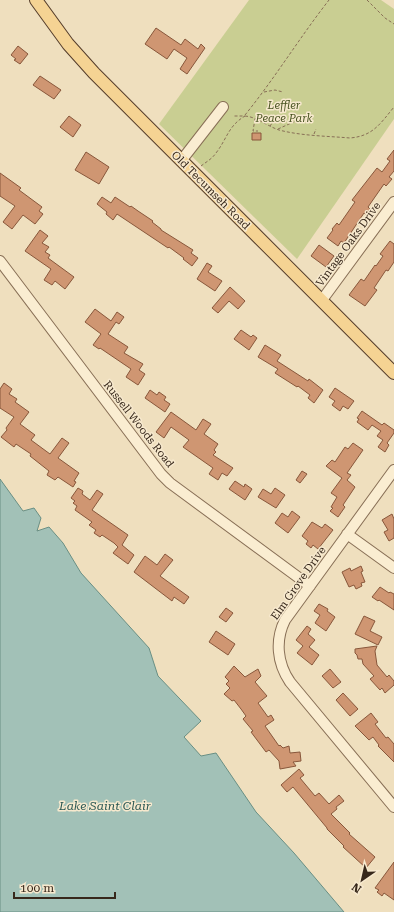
<svg xmlns="http://www.w3.org/2000/svg" width="394" height="912" font-family="'Roboto Serif',serif">
	<rect width="100%" height="100%" fill="#efdfbe"/>
	<!-- green -->
	<path fill="#c9ce92" d="M249,0h132l13,9v110l-97,140 -138,-135z"/>
	<!-- water -->
	<path fill="#a2c1b7" stroke="#698f84" d="M0,479l23,32 11,-3 7,10 -4,13 12,-4 14,16 18,30 68,75 9,28 43,45 -17,16 17,19 15,-3 40,59 38,41 50,59h-344z"/>
	<!-- building -->
	<path fill="#cf9672" stroke="#88573b" d="M156,28l25,17 4,-6 13,10 3,-5 4,4 -18,26 -7,-5 7,-11 -13,-9 -7,10 -22,-15z
		M18,46l10,8 -8,10 -6,-4 2,-1 -5,-4z
		M40,76l21,14 -7,9 -21,-14z
		M69,116l12,9 -8,12 -13,-10z
		M252,133h9v7h-9z
		M394,150v21l-5,6 3,2 -6,7 -2,-2 -16,23 2,2 -4,5 -2,-1 -20,30 -3,-2 -3,5 -11,-8 6,-8 -1,-1 5,-6 2,2 16,-23 -3,-2 25,-32 5,4 8,-11 -3,-2z
		M86,152l23,15 -10,17 -24,-14z
		M0,173l21,15 -2,2 23,17 -3,4 4,3 -8,10 -12,-9 -11,14 -9,-7 12,-16 -15,-10z
		M102,197l9,6 4,-6 15,10 1,-1 7,5 15,10 -1,1 9,7v1l32,20 -2,3 7,5 -6,8 -9,-7 1,-1 -15,-11 -1,1 -51,-34 -4,6 -7,-6 1,-2 -10,-8z
		M40,230l8,6 -6,7 7,4 -4,5 5,3 -2,3 26,19 -9,12 -10,-8 -3,4 -8,-5 7,-11 -26,-18z
		M390,241l4,3v18l-6,9 -2,-1 -12,18 3,2 -12,16 -16,-11 12,-16 3,2 11,-16 1,1 7,-10 -3,-2z
		M319,245l15,11 -8,11 -15,-11z
		M207,263l5,3 -4,6 14,9 -7,10 -18,-12z
		M230,287l15,14 -7,8 -9,-8 -11,12 -6,-5z
		M95,309l16,12 6,-9 7,5 -5,7 -3,-2 -8,12 20,13 -4,6 19,11 -4,6 6,4 -7,11 -12,-8 5,-8 -31,-21 -1,1 -6,-4 8,-11 -16,-12z
		M241,330l10,7 2,-2 4,3 -8,12 -15,-11z
		M265,345l16,10 -4,6 31,20 1,-2 14,11 -9,13 -6,-5 2,-3 -12,-9 -1,1 -22,-14 3,-4 -20,-12z
		M4,383l8,6 -3,5 8,5 -2,3 14,10 -9,12 15,11 -4,5 19,14 12,-16 7,5 -11,15 21,15 -5,8 2,1 -3,5 -15,-10 -3,3 -8,-5 2,-4 -19,-15 1,-2 -15,-10 -2,3 -13,-10 6,-7 -1,-2 8,-11 -14,-9v-19z
		M335,388l19,13 -6,8 -5,-3 -3,5 -8,-6 3,-4 -6,-4z
		M150,390l7,5 2,-3 7,5 -2,3 6,4 -5,8 -20,-14z
		M362,411l20,14 2,-2 10,7v3l-7,10 2,2 -4,7 -7,-5 5,-7 -6,-4 4,-5 -9,-6 -4,5 -11,-8 2,-3 -2,-1z
		M171,412l25,18 7,-11 8,5 -7,10 14,10 -4,6 2,2 -3,3 20,13 -6,8 -5,-3 -4,7 -9,-6 4,-6 -30,-21 6,-7 -18,-13 -7,11 -8,-6z
		M353,443l10,7 -16,23 4,2 -4,5 8,7 -12,18 2,2 -7,10 -8,-6 3,-3 -2,-1 6,-10 -6,-4 11,-15 -16,-12 6,-6 3,2 10,-15 3,2z
		M302,471l5,3 -7,9 -4,-3z
		M235,481l9,6 1,-3 7,5 -7,11 -16,-11z
		M78,488l5,3 -1,3 8,6 7,-10 6,4 -11,16 36,25 -6,10 12,10 -6,9 -15,-11 5,-6 -4,-4 -12,-8 -2,2 -6,-4 2,-3 -7,-5 3,-3 -17,-12 2,-4 -4,-3 2,-2 -4,-3z
		M275,488l10,7 -9,13 -18,-11 5,-8 8,5z
		M292,511l8,6 -12,16 -13,-10 7,-10 6,4z
		M392,514l2,5v19l-5,3 -5,-9 4,-2 -6,-10z
		M312,522l10,6 3,-4 8,6 -15,19 -5,-4 -2,3 -5,-4 2,-3 -6,-5z
		M165,554l8,6 -13,16 29,21 -5,7 -10,-7 -2,4 -38,-29 11,-16 12,9z
		M361,566l2,5 -2,1 4,10 -4,1 1,3 -6,3 -2,-4 -5,2 -7,-15 8,-4 1,3z
		M380,587l9,6 1,-1 4,2v16l-15,-10 -1,1 -6,-4z
		M319,604l9,5 -1,2 8,6 -9,14 -11,-8 5,-8 -6,-4z
		M226,608l7,5 -7,9 -7,-5z
		M364,616l11,5 -5,10 12,6 -4,8 -23,-11z
		M307,626l4,3 -3,5 7,6 -6,7 10,8 -7,10 -15,-12 6,-7 -7,-6z
		M216,631l19,13 -7,11 -19,-13z
		M377,646l-2,5 2,14 10,12 2,-2 5,6v4l-9,8 -3,-5 -2,2 -10,-11 4,-3 -11,-12 -1,-5h-4l-1,-4 -2,-2v-4z
		M234,666l11,11 13,-8 3,7 -6,6 12,14 -9,7 10,14 3,-2 3,5 -9,6 14,20 1,-1 3,3 6,-2 1,7 10,-1 1,9 -8,1 3,4 -16,3 -1,-8 -10,-11 -3,2 -15,-20 2,-1 -10,-12 3,-3 -5,-7 -7,-9 -2,1 -8,-7 6,-6 -4,-4 3,-3 -4,-4z
		M330,669l11,13 -8,6 -11,-12z
		M343,693l15,16 -8,7 -14,-16z
		M371,713l7,9 -3,2 11,14 2,-1 6,7v18l-16,-16 1,-1 -6,-8 -4,3 -14,-14z
		M299,769l5,6 -4,3 15,18 4,-3 10,11 10,-9 5,6 -8,6 1,2 -6,5 19,19 -1,1 26,23 -9,11 -23,-21 1,-1 -17,-17v-1l-34,-41 -6,5 -6,-7z
		M394,862v38l-10,-7 -2,3 -5,-4 2,-2 -4,-2z"/>
	<g fill="none" stroke-linecap="round" stroke-linejoin="round">
		<defs>
			<path id="minor" d="M181,161l42,-54
				M0,261l161,213 9,9 140,103
				M322,300l72,-98
				M394,470l-109,150c-10,20 -8,43 5,62l104,125
				M347,534l47,34"/>
			<path id="major" d="M36,0l32,44 26,29 300,300"/>
		</defs>
		<!-- minor casing -->
		<use href="#minor" stroke="#886f56" stroke-width="12"/>
		<!-- major casing -->
		<use href="#major" stroke="#553d2b" stroke-width="14"/>
		<!-- path -->
		<path stroke="#886f56" stroke-width="1" stroke-dasharray="3 2" stroke-linecap="butt" d="M367,0l18,18 9,6
			M264,92l11,-2 8,2
			M245,115c30,-37 55,-78 84,-115
			M245,116c12,1 22,10 34,14 23,6 48,6 71,8 23,-2 30,-14 44,-31
			M255,119l-2,12h5
			M270,126l8,-11
			M278,129l20,-9
			M314,134l2,-5
			M201,166c5,-4 11,-7 15,-13 11,-14 12,-27 29,-37h-11"/>
		<!-- minor -->
		<use href="#minor" stroke="#faedd1" stroke-width="10"/>
		<!-- major -->
		<use href="#major" stroke="#f5d393" stroke-width="12"/>
	</g>
	<g text-anchor="middle" stroke-width="3" stroke-linejoin="round" paint-order="stroke">
		<!-- park labels -->
		<g font-size="11" font-style="italic" fill="#495421" stroke="#f7e9ce">
			<text x="284" y="109">Leffler<tspan x="284" dy="13">Peace Park</tspan></text>
		</g>
		<!-- street labels -->
		<g font-size="11" fill="#37281b" stroke="#f7e9ce">
			<text transform="translate(211 190) rotate(45)" y="4">Old Tecumseh Road</text>
			<text transform="translate(348 244) rotate(-54)" y="4">Vintage Oaks Drive</text>
			<text transform="translate(139 424) rotate(52)" y="4">Russell Woods Road</text>
			<text transform="translate(298 583) rotate(-55)" y="4">Elm Grove Drive</text>
		</g>
		<!-- water labels -->
		<g font-size="12" font-style="italic" fill="#2a5753" stroke="#f7e9ce">
			<text x="105" y="810">Lake Saint Clair</text>
		</g>
	</g>
	<!-- north arrow -->
	<g transform="translate(362 880) rotate(214)" stroke="#f7e9ce" stroke-width="3" paint-order="stroke">
	<path d="M0-3L7 15L0 10L-7 15Z" fill="#37281b"/>
	<text y="-6" font-size="11" font-weight="bold" text-anchor="middle" fill="#37281b">N</text>
	</g>
	<!-- scale -->
	<path d="M14 892v6h101v-6" fill="none" stroke="#37281b" stroke-width="2"/>
	<text x="20" y="892" font-size="12" fill="#37281b" stroke="#f7e9ce" stroke-width="3" paint-order="stroke">100 m</text>
</svg>
